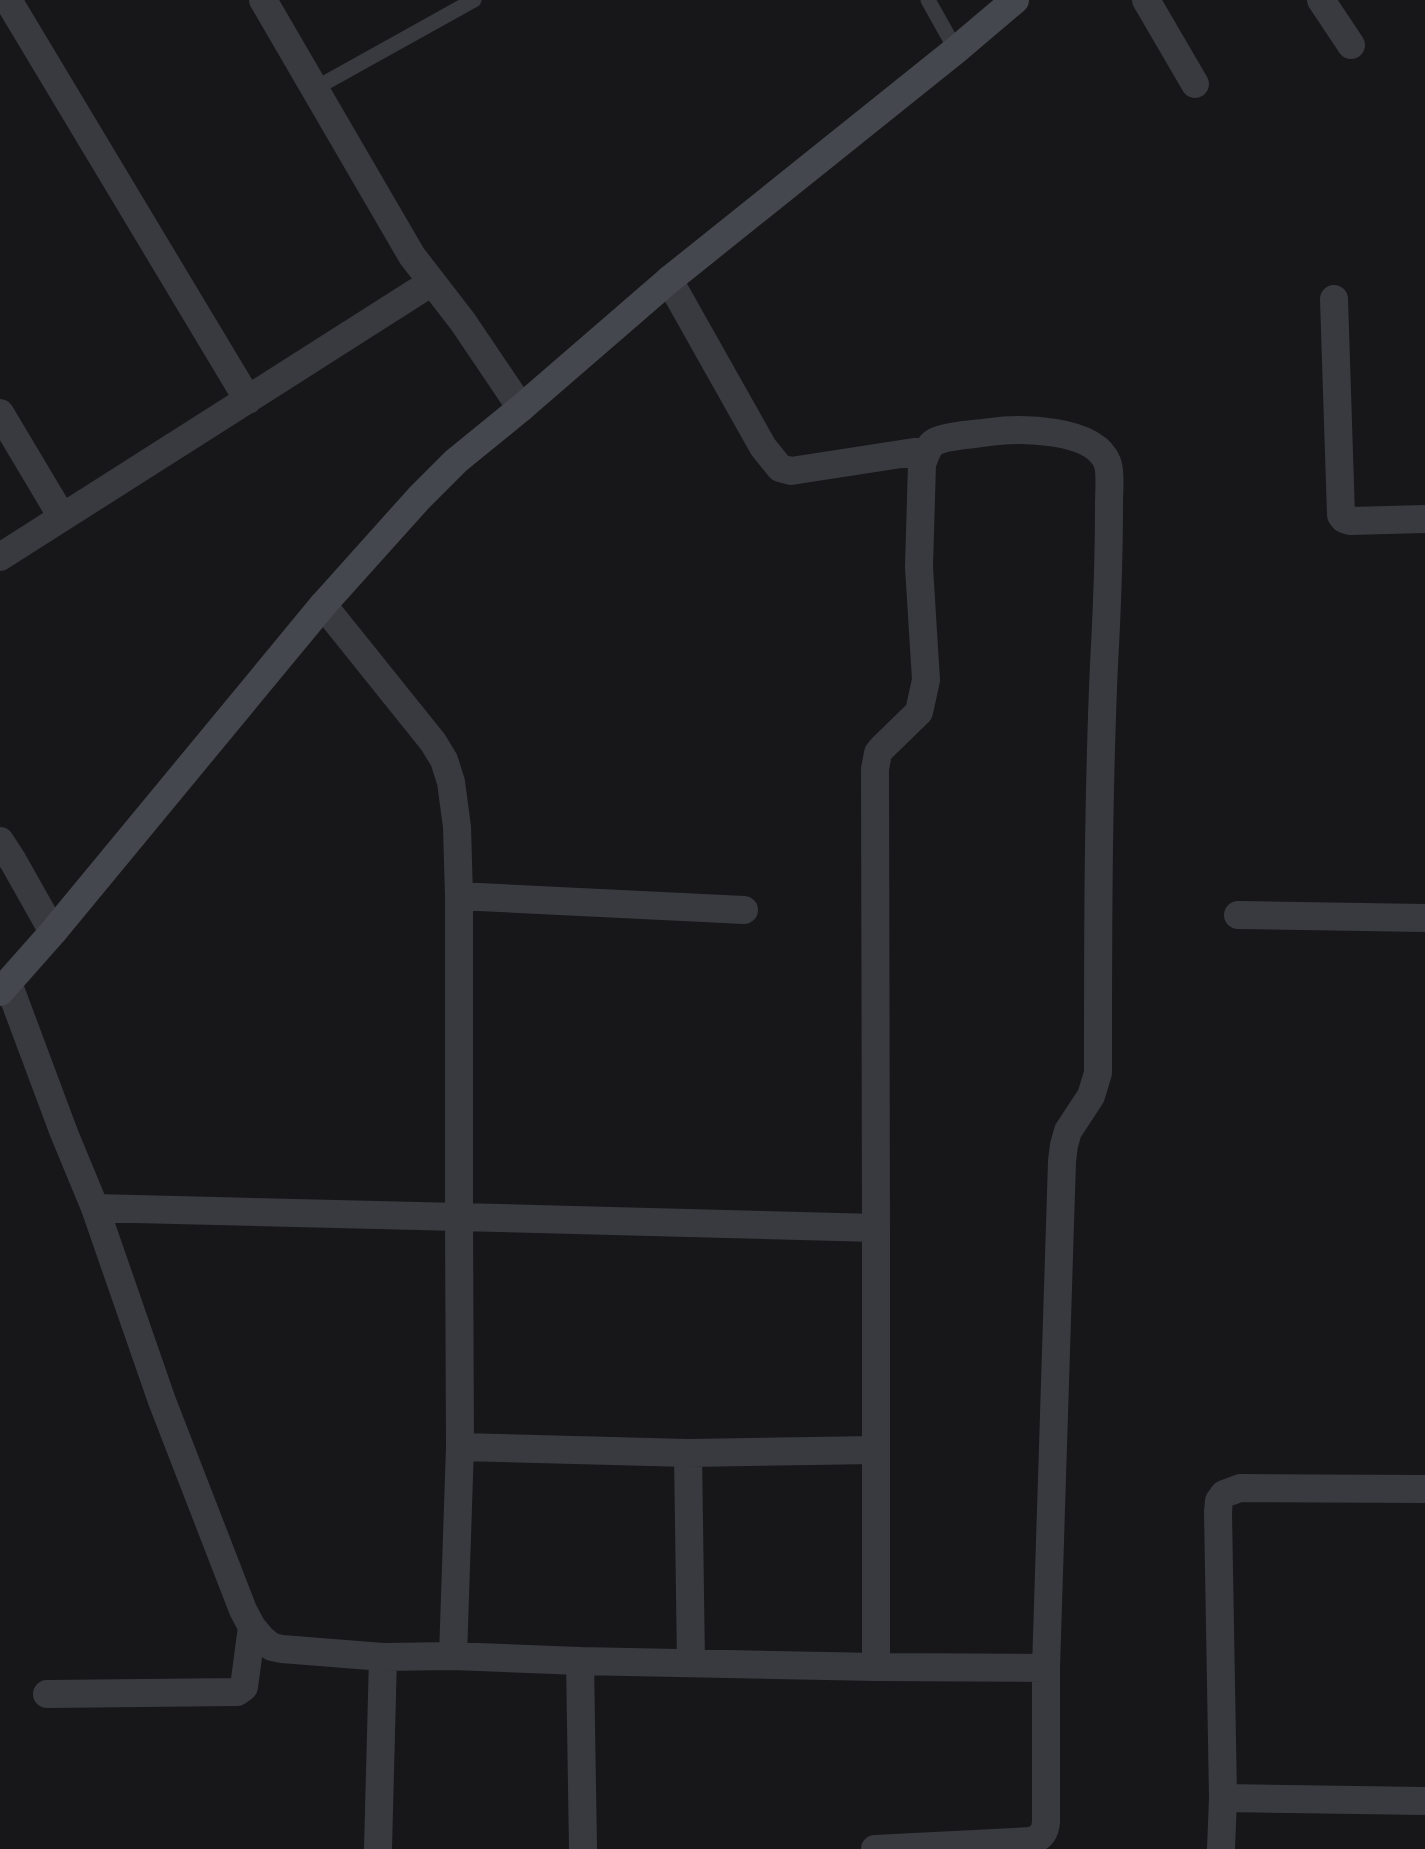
<svg xmlns="http://www.w3.org/2000/svg" width="1425" height="1849" font-family="Jost,sans-serif">
	<rect width="100%" height="100%" fill="#171719"/>
	<g fill="none" stroke-linecap="round" stroke-linejoin="round">
		<!-- lane -->
		<path stroke="#393a40" stroke-width="15" d="M928,0l28,50
			M314,89l160,-89"/>
		<!-- street -->
		<path stroke="#393a40" stroke-width="28" d="M8,0l240,400
			M263,0l149,256 51,66 58,86
			M1146,0l49,84
			M1321,0l30,45
			M669,280l94,167 17,21 11,3 136,-21
			M1334,299l7,216 3,4 6,2 75,-2
			M0,413l62,104
			M0,557l432,-275
			M0,841l13,20 40,71
			M459,896l285,14
			M1238,915l187,3
			M8,983l56,150 31,75 67,193 81,209 9,17 10,12 10,8 10,2 101,8 70,-1 127,5 3,188
			M95,1208l364,9v-321l-2,-69 -6,-45 -7,-22 -11,-18 -110,-137
			M876,1228v439
			M460,1447l228,6 3,210
			M688,1453l188,-3
			M453,1656l7,-209 -1,-230 417,11 -1,-459 3,-16 4,-5 37,-36 7,-32 -7,-113 3,-103c3,-7 5,-16 11,-21 9,-7 44,-9 57,-11 30,-4 103,-4 117,30 4,9 2,31 2,41 0,54 -2,108 -5,161 -6,136 -6,272 -6,409l-7,23 -23,35 -4,14 -2,16 -16,507v154c-1,10 -4,15 -15,19l-156,8
			M580,1661l296,6 170,1
			M47,1694l190,-2 7,-5 8,-60
			M1223,1798l202,3
			M378,1849l5,-192
			M1221,1849l2,-51 -5,-286 1,-11 5,-7 16,-6 185,1"/>
		<!-- secondary -->
		<path stroke="#45474e" stroke-width="28" d="M0,992l53,-60 270,-327 96,-107 37,-37 65,-53 148,-128 287,-230 59,-50"/>
	</g>
</svg>
